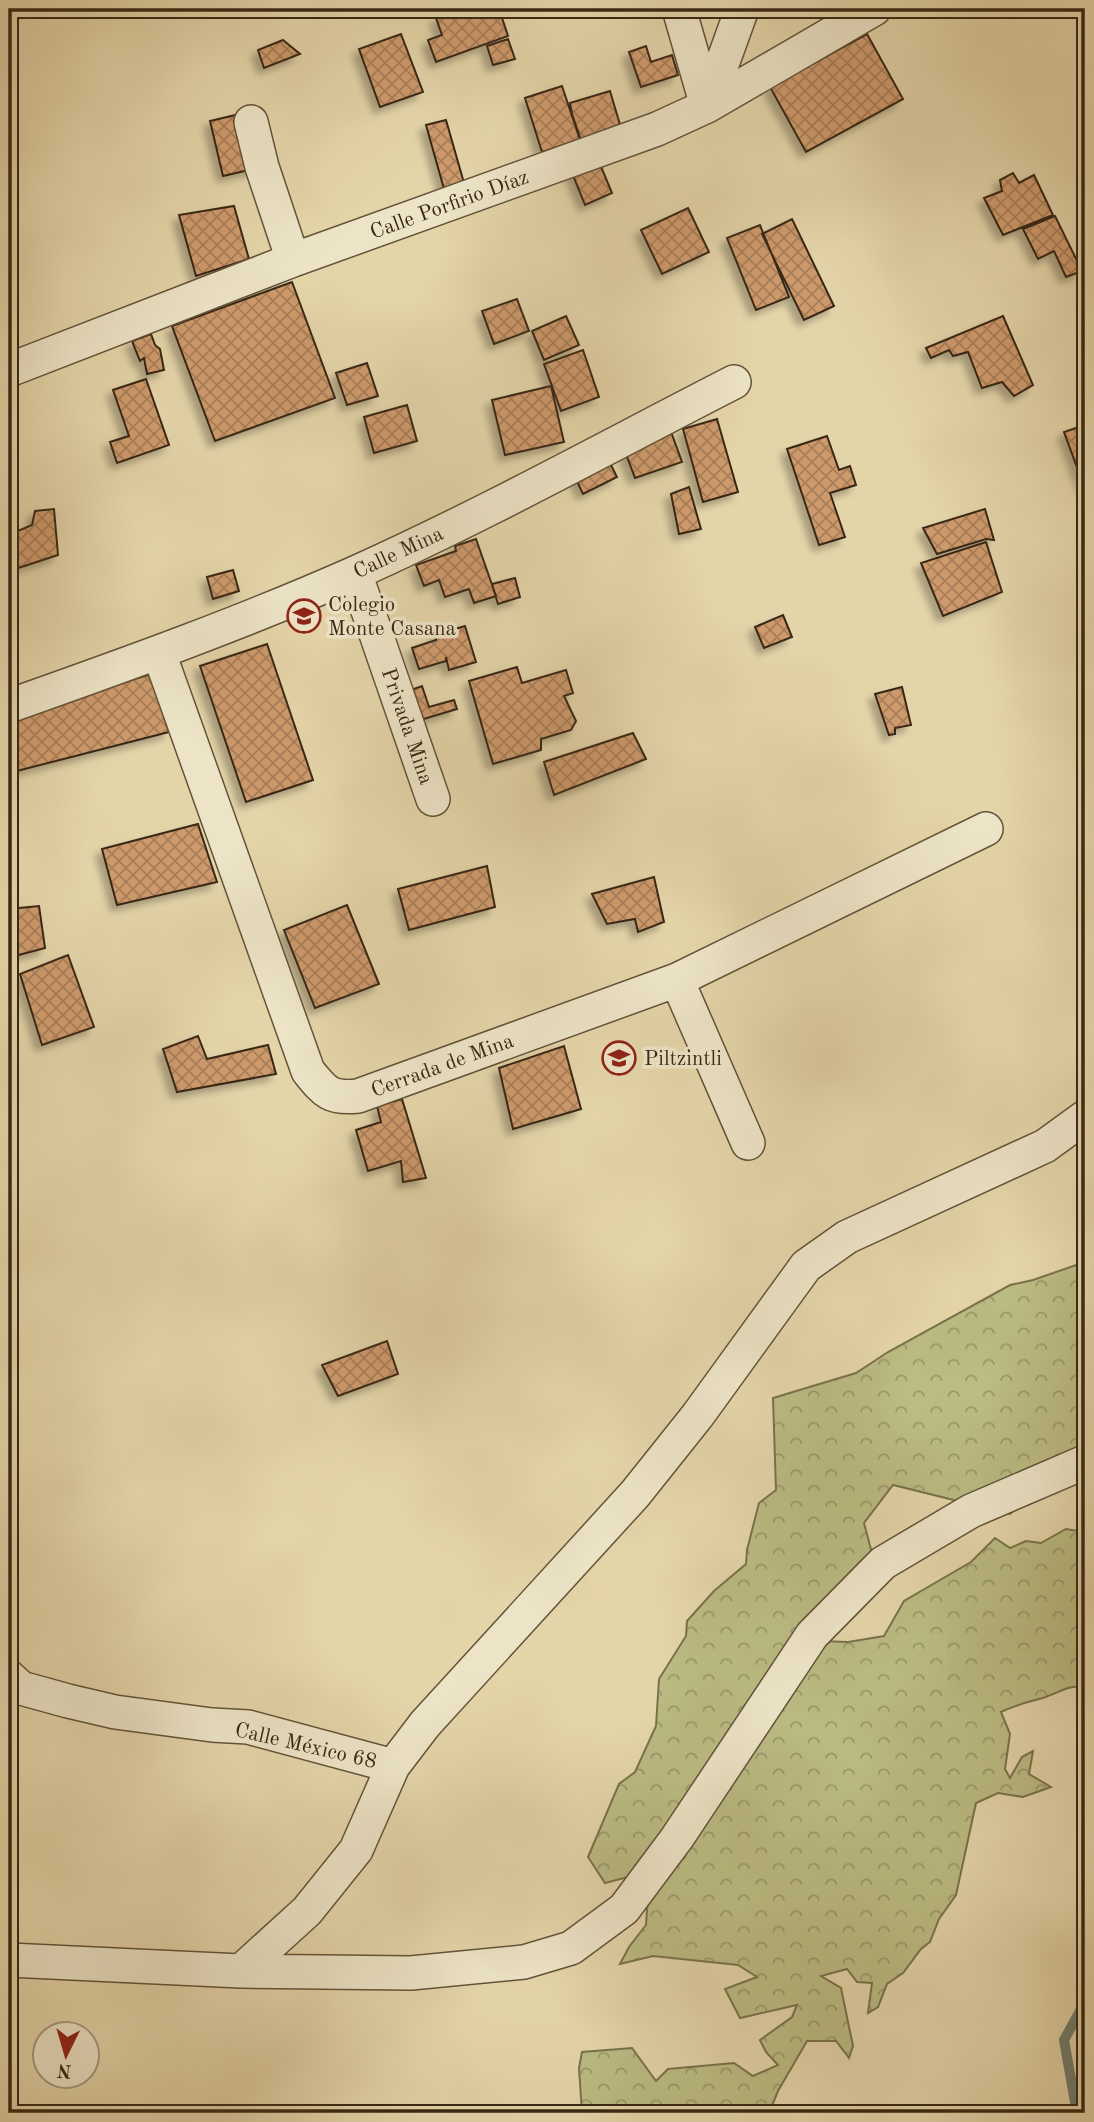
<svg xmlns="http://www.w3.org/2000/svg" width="1094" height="2122" font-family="'Old Standard TT',serif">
	<defs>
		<pattern id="forest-crowns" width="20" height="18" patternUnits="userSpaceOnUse" patternTransform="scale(1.75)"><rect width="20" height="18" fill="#bbbb83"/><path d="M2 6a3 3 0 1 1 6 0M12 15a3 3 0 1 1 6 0" fill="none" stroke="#99986a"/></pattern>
		<pattern id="building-cross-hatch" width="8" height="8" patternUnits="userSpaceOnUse" patternTransform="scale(1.75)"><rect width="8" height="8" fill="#ce9a6c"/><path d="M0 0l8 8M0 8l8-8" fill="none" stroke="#a87e58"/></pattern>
		<filter id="shadow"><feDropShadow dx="-6" dy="6" stdDeviation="3.5" flood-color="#0004"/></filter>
	</defs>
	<rect width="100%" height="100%" fill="#e4d5a9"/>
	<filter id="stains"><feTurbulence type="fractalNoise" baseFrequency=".00286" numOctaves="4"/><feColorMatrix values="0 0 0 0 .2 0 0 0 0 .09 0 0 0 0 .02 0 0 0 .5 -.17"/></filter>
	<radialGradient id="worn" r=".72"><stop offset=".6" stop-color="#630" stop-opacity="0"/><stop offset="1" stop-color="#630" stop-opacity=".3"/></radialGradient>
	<!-- forest -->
	<path fill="url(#forest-crowns)" stroke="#7a724c" stroke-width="2" d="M1085,1262v186l-75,66 -117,-29 -29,38 10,38 -56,80 30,1 36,-6 20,-35 67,-39 24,-24 15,10 16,-7 15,2 25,-14 19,3v154c-20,0 -24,6 -42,12 -15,4 -28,7 -42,14l9,22 -5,35 5,9 12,-21 11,-6 -4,23 22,13 -28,10 -25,-4 -22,10 -20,92 -17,24 -9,23 -9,7 -18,24 -16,11 -9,23 -10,6 4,-30 -15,-1 -10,-13 -26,7 20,12 12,58 -4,12 -13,-17h-29l-29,50 -9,22h-187l-3,-45 3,-16 50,-4 24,33 12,-12 66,-6 19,13 25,-11 -12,-13 -6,-12 32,-23 5,-12 -57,13 -15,-29 32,-12 -19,-12 -85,-9 -33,8 9,-17 17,-22 2,-30 18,-22 19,-16 -10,-25 -24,39 -46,12 -17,-26 31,-73 16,-12 21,-46 3,-47 27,-43 1,-15 27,-30 32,-27 1,-14 12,-47 17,-13 -3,-92 83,-25 32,-21 122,-67 23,-5z"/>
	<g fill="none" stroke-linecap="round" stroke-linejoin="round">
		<!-- stream -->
		<path stroke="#707e6f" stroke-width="10" d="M1077,2113l-13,-73 21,-38"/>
	</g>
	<!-- building -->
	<path fill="url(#building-cross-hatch)" stroke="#382814" stroke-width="2" filter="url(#shadow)" d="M461,9h38l9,27 -72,26 -8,-22 14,-5 -6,-17z
		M401,34l22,58 -43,15 -21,-58z
		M867,34l36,65 -97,53 -36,-65z
		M508,39l7,20 -22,6 -6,-19z
		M283,40l17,14 -36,14 -6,-18z
		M646,46l5,16 21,-7 6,20 -37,12 -12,-35z
		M562,86l18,54 -38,12 -17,-54z
		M610,91l11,37 -40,12 -9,-26 -2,-11z
		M248,112l14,55 -39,9 -13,-55z
		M446,120l18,63 -20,6 -18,-64z
		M597,157l15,36 -27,12 -15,-37z
		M1013,173l6,10 15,-8 19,40 -50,20 -19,-37 18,-7 -2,-11z
		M234,206l15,53 -53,17 -17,-61z
		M688,208l21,44 -47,22 -21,-44z
		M1055,216l27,55 -16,6 -12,-26 -16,8 -15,-30z
		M792,219l42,87 -30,14 -42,-86z
		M760,225l29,72 -33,13 -29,-72z
		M292,282l43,116 -120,43 -43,-115z
		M517,299l12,32 -35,13 -12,-33z
		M566,316l13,29 -35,15 -12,-29z
		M1003,316l30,69 -19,11 -12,-14 -20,6 -14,-36 -15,4 -4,-6 -18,8 -5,-10z
		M151,334l4,11 5,4 4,21 -17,4 -3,-16 -4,3 -8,-20z
		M583,350l16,47 -38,14 -17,-47z
		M367,363l11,33 -31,9 -11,-32z
		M146,379l23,66 -52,18 -7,-21 19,-6 -16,-46z
		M551,386l13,56 -59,13 -13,-55z
		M407,405l10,36 -43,12 -10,-36z
		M717,419l21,73 -35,10 -20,-73z
		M1085,425v64l-21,-57z
		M670,429l12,33 -47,16 -12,-32z
		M827,436l12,34 11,-4 6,19 -26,8 15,44 -26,8 -32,-96z
		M605,453l12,24 -34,17 -12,-25z
		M689,487l12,42 -22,5 -8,-40z
		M54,509l4,46 -49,16v-41l2,4 21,-9 3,-14z
		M985,509l9,31 -8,-1 -49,15 -14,-26z
		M476,539l20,57 -22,7 -5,-14 -24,8 -6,-17 -15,6 -8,-21 40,-14 -1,-5z
		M986,542l16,50 -59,24 -22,-53z
		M233,570l6,21 -26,8 -6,-22z
		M515,578l5,19 -22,7 -6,-20z
		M783,615l9,22 -28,11 -9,-21z
		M465,626l11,36 -27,8 -3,-13v4l-27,8 -7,-21 24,-8 1,-6z
		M267,644l46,136 -67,22 -46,-136z
		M517,667l5,16 44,-13 7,23 -9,3 12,25 -5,9 -30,9v11l-48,14 -24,-83z
		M151,674l18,58 -160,41v-56z
		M422,686l7,21 25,-7 3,9 -40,12 -9,-30z
		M902,687l9,38 -16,3v6l-6,1 -14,-41z
		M633,733l13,26 -92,36 -10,-33z
		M198,824l19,58 -100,23 -15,-56z
		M487,866l8,41 -86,23 -11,-41z
		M654,877l10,45 -26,10 -3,-13 -28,5 -15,-30z
		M347,905l32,79 -64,24 -31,-78z
		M39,906l6,42 -34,9 -2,-7v-41z
		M68,955l26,72 -52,18 -22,-71z
		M198,1036l9,23 61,-14 8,29 -99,18 -14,-43z
		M564,1046l17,63 -68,20 -14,-61z
		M402,1099l24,79 -23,4 -2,-21 -33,10 -12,-41 25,-8 -4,-16z
		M387,1341l11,33 -60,22 -16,-31z"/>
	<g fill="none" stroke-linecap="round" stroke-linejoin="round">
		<defs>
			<path id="minor" d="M679,9l28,97
				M707,106l35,-97
				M251,122l11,45 31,93
				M9,370l284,-110 364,-131 50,-23 167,-97
				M355,573l78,226
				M159,653l149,418c17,21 22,28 50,25l319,-116 309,-151
				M9,706c116,-41 233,-83 346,-133 129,-58 254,-127 379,-191
				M677,980l71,163
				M9,1677l12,11 47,13 47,11 97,13 36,2 145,39
				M9,1960l232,11 170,2 113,-11 47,-14 53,-39 53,-71 135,-203 71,-72 88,-52 114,-49
				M241,1971l66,-60 49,-61 37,-84 32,-42 210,-230 63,-79 108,-149 41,-29 198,-91 40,-29"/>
		</defs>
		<!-- minor casing -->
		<use href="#minor" stroke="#635339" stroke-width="36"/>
		<!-- minor -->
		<use href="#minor" stroke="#ede4c7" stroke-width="33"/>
	</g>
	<!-- icons -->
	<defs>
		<symbol id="school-ring" viewBox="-11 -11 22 22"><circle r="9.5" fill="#ede4c7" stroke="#8f2418" stroke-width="1.5"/><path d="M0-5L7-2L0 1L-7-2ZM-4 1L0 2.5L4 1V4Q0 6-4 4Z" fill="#8f2418"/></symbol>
	</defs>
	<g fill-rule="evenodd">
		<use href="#school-ring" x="285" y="597" width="38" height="38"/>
		<use href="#school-ring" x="600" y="1039" width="38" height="38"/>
	</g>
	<g text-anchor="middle" stroke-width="7" stroke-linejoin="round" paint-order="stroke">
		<!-- street labels -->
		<g font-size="21" fill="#382814" stroke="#ede4c7">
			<text transform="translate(449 204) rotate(-20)" y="7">Calle Porfirio Díaz</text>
			<text transform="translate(398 552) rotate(-25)" y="7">Calle Mina</text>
			<text transform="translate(408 726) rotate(71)" y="7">Privada Mina</text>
			<text transform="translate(442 1065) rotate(-20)" y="7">Cerrada de Mina</text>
			<text transform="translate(306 1745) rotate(13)" y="7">Calle México 68</text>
		</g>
		<!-- poi labels -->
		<g font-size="21" fill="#382814" stroke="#ede4c7" text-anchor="start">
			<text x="328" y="611">Colegio<tspan x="328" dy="24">Monte Casana</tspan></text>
			<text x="644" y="1065">Piltzintli</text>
		</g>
	</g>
	<!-- margin -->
	<rect width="1094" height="2122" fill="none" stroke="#e4d5a9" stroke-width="35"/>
	<rect x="10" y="10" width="1073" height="2101" fill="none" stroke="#382814" stroke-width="3.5"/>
	<rect x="18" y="18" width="1059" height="2087" fill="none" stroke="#382814" stroke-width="2"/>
	<!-- north arrow -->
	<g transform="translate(66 2055) rotate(185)"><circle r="33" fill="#ede4c7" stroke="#a5997f" stroke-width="2"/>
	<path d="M0-5L12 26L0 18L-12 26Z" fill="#8f2418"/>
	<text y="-10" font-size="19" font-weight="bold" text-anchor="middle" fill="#382814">N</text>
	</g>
	<rect width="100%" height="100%" filter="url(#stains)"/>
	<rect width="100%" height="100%" fill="url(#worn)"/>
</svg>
